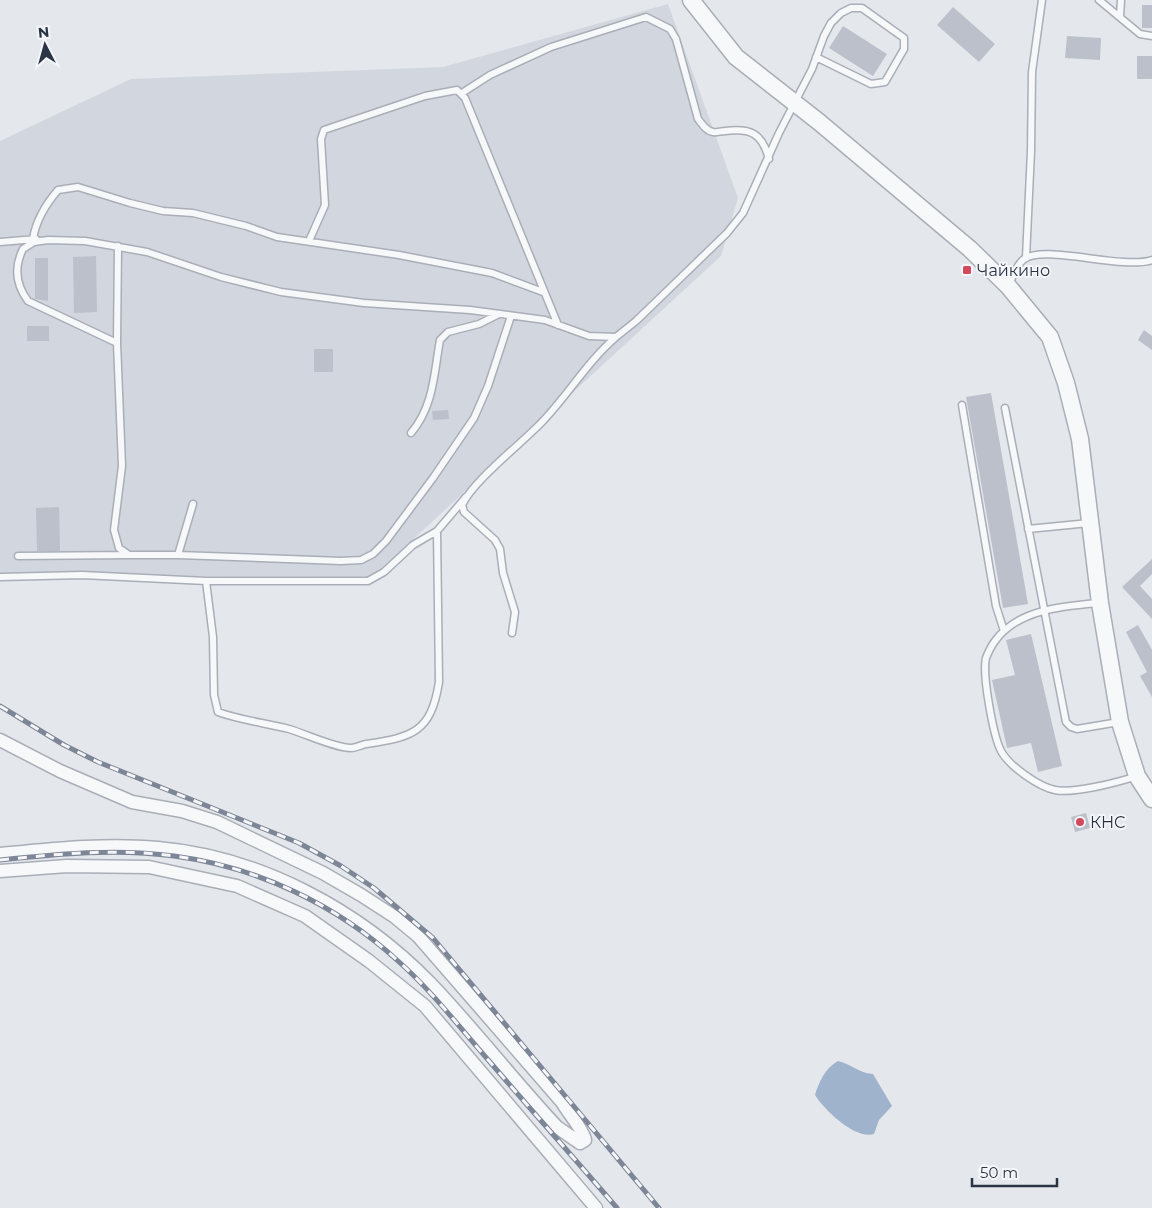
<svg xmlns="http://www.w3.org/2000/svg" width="1152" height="1208" font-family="Montserrat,sans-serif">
	<rect width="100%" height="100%" fill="#e4e7ec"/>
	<!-- built -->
	<path fill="#d2d6de" d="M668,4l70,194 -17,58 -349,321 -372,-1v-435l131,-62 312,-12z"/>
	<!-- water -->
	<path fill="#9fb4cc" d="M838,1061c14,3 20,12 35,13l19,32 -13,14 -5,14c-18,6 -49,-23 -59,-39 4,-13 10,-27 23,-34z"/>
	<!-- building -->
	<path fill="#bbc0ca" d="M1142,5h10v23h-10z
		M953,7l42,37 -16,18 -42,-37z
		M843,26l44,28 -14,22 -44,-28z
		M1067,36l34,2 -1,22 -35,-2z
		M1137,56h15v23h-15z
		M96,256l1,56 -23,1 -1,-56z
		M35,258h13v43l-13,-2z
		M27,326h22v15h-22z
		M1144,330l8,6v14l-14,-10z
		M314,349h19v23h-19z
		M991,393l37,211 -25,4 -37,-211z
		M448,410l1,9 -16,1 -1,-9z
		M59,507l1,44h-23l-1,-43z
		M1152,559v15l-12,12 12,13v20l-30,-32z
		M1138,625l14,25v47l-12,-21 7,-4 -21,-40z
		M1031,634l31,132 -24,6 -7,-29 -24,5 -15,-68 23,-5 -9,-35z
		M1086,813l4,15 -15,4 -4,-15z"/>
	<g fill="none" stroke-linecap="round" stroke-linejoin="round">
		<defs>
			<path id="service" d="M1099,0l41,34 12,2
				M1120,16l1,-16
				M462,93l28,-18 61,-28 95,-30 24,12 6,10 22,80c4,5 8,12 15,13 3,1 8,-1 12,-1 26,-3 37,2 44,28
				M33,239c3,-19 13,-35 25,-49l20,-3 52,16 33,8 30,2 53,13 31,11 122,18 93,18 51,19
				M309,241l16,-36 -4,-66 3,-9 101,-34 32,-6 8,8 93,227
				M0,242l36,-3
				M1026,258l5,-107 1,-79 10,-72
				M1008,286c5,-9 8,-21 16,-27 21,-15 97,11 128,1
				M511,316l-23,70 -14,32 -41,60 -47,63 -13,13 -12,6 -20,1 -163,-6h-49l-10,-7 -5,-18 8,-64 -5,-123 -89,-42c-12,-16 -14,-34 -5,-52l11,-7 14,-2 37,1 62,11 74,25 60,15 83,11 106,7 75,10 44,16 27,1 20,-16 91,-88 16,-20 36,-80 33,-64 12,-33 7,-13 10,-10 10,-5h11l42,30v11l-19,33 -14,2 -55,-27
				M117,343l1,-97
				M962,405l34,201 8,25
				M1005,408l61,314 5,5 6,2 42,-7
				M411,433c23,-27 23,-60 29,-93l8,-8 31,-8 20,-10
				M1028,529l61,-6
				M178,555l15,-51
				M18,556l111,-1
				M0,577l82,-2 124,6h162l16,-9 29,-27 24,-14 29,-34
				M206,581l7,56 1,58 4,17c22,8 47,11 71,17 17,5 46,19 62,19 5,0 10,-3 15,-4 46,-7 65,-11 73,-62l-2,-151
				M1099,603c-35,3 -81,6 -104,38 -3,4 -7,12 -9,17 -4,16 7,77 15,93 8,15 38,36 54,39 18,4 64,-8 82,-14
				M512,633l3,-21 -12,-39 -3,-24 -5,-9 -31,-28 -2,-7c12,-25 59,-61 80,-83 26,-27 45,-60 74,-85"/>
			<path id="minor" d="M0,740l60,31 72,31 50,9 35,11 106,51 38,22 34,22 23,19 144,166c6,11 21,27 23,38l-5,3 -23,-16c-44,-47 -83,-98 -127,-144 -71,-73 -170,-126 -272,-135 -52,-5 -106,1 -158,6
				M0,871l67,-5 82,1 88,19 68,30 64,45 56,45 171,202"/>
			<path id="tertiary" d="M691,0l45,57 83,65 151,127 38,37 42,51 16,46 14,56 20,164 20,119 17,54 15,23"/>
		</defs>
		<!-- service casing -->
		<use href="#service" stroke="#a9aeb7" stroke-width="9"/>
		<!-- minor casing -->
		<use href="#minor" stroke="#a9aeb7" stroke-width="15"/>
		<!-- tertiary casing -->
		<use href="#tertiary" stroke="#a9aeb7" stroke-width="19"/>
		<!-- service -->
		<use href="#service" stroke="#f7f8fa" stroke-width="6"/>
		<!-- minor -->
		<use href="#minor" stroke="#f7f8fa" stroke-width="12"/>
		<!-- tertiary -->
		<use href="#tertiary" stroke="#f7f8fa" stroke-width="16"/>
		<defs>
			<path id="rail" d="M0,706l64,39 34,17 201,81 42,23 33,22 59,50 226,270
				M0,860c58,-6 116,-12 174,-4 83,11 162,48 224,105 34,30 62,67 92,101 42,49 85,97 127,146"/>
		</defs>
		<!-- rail casing -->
		<use href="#rail" stroke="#7d8696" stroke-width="5"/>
		<!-- rail -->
		<use href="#rail" stroke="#f4f6f9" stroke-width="3" stroke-dasharray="9" stroke-linecap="butt"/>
	</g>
	<!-- markers -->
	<g fill="#d1495b" stroke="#f4f6f9" stroke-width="2">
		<rect x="962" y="265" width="10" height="10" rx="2.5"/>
		<circle cx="1080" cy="822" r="5"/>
	</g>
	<g text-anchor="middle" stroke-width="4" stroke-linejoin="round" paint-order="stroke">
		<!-- poi labels -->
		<g font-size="16" fill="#2b3445" stroke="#f4f6f9" text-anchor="start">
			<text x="977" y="276">Чайкино</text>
			<text x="1090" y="828">КНС</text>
		</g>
	</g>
	<!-- north arrow -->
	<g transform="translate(45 45) rotate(354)" stroke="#f4f6f9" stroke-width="4" paint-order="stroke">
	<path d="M0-4L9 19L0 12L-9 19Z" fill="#2b3445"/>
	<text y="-8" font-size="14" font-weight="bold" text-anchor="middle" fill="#2b3445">N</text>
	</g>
	<!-- scale -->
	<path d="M972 1178v8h85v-8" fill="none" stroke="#2b3445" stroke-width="2.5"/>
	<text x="980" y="1178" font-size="15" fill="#2b3445" stroke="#f4f6f9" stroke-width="4" paint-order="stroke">50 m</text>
</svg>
